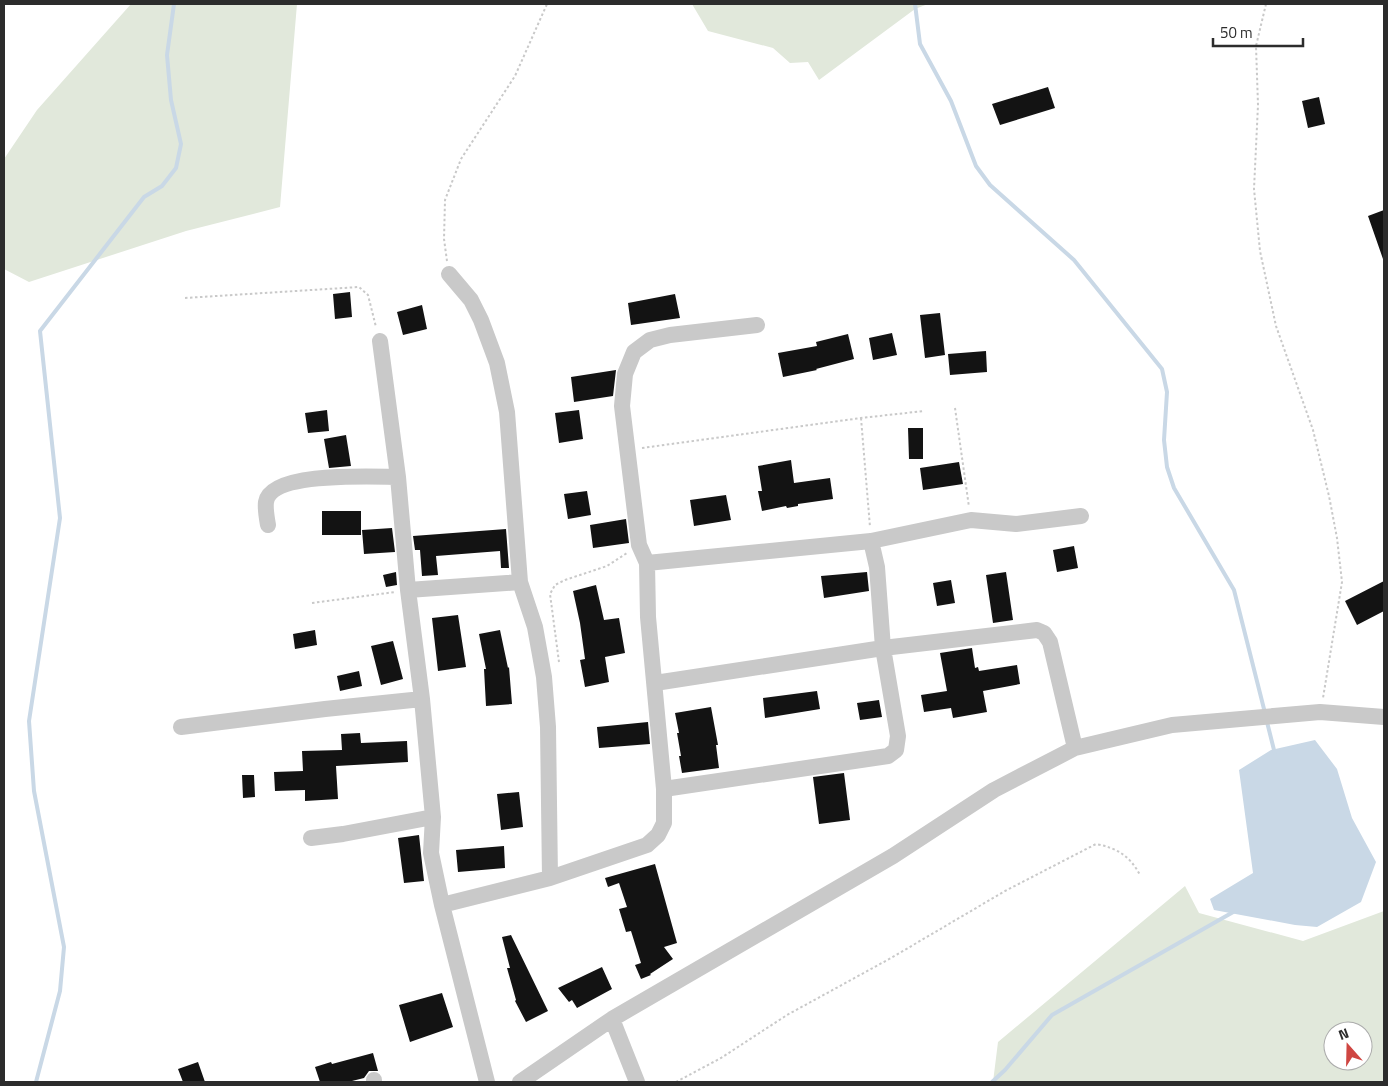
<svg xmlns="http://www.w3.org/2000/svg" width="1388" height="1086" font-family="'Titillium Web',sans-serif">
	<rect width="100%" height="100%" fill="#fff"/>
	<!-- green -->
	<path fill="#e1e8db" fill-rule="evenodd" d="M131,4h166l-17,203 -94,24 -157,51 -25,-13v-110l33,-49z
		M692,4h236l-13,5 -96,71 -11,-18 -18,1 -17,-15 -65,-17z
		M1185,886l14,27 104,28 81,-30v171h-391l5,-40zM1333,1031h30v30h-30z"/>
	<!-- water -->
	<path fill="#c9d8e6" d="M1315,740l22,29 15,49 24,44 -15,40 -44,25 -22,-2 -81,-15 -4,-11 43,-26 -14,-103 32,-20z"/>
	<g fill="none" stroke-linecap="round" stroke-linejoin="round">
		<!-- stream -->
		<path stroke="#c9d8e6" stroke-width="4" d="M915,4l5,40 31,57 25,65 14,19 84,75 88,109 5,23 -3,48 3,27 7,21 60,102 31,123
			M1267,722l8,32
			M36,1082l24,-91 4,-44 -30,-156 -5,-70 31,-203 -20,-187 104,-134 18,-11 14,-18 5,-24 -10,-44 -4,-45 7,-51
			M992,1082l13,-12 47,-55 183,-104"/>
	</g>
	<!-- building -->
	<path fill="#131313" d="M1048,87l7,21 -55,17 -8,-21z
		M1319,97l6,27 -17,4 -6,-27z
		M1384,210v48l-1,1 -15,-43z
		M350,292l2,25 -17,2 -2,-25z
		M675,294l5,24 -49,7 -3,-22z
		M422,305l5,24 -24,6 -6,-23z
		M940,313l5,42 -20,3 -5,-43z
		M892,333l5,22 -24,5 -4,-22z
		M848,334l6,25 -38,10 1,1 -34,7 -5,-24 39,-7 -1,-4z
		M986,351l1,21 -37,3 -2,-21z
		M616,370l-3,26 -39,6 -3,-25z
		M327,410l2,21 -21,2 -3,-20z
		M579,410l4,29 -24,4 -4,-30z
		M908,428h15v31h-14z
		M346,435l5,31 -22,2 -5,-29z
		M791,460l3,23 36,-5 3,21 -35,5v2l-11,2 -1,-2 -24,5 -4,-20h4l-4,-25z
		M959,462l4,22 -40,6 -3,-22z
		M587,491l4,24 -23,4 -4,-25z
		M726,495l5,25 -37,6 -4,-26z
		M322,511h39v24h-39z
		M626,519l3,24 -36,5 -3,-23z
		M392,528l3,24 -31,2 -2,-24z
		M506,529l3,39h-8l-1,-17 -64,5 2,19 -16,1 -2,-26h-5l-2,-14z
		M1074,546l4,22 -21,4 -4,-22z
		M396,572l1,13 -11,2 -3,-12z
		M867,572l2,19 -45,7 -3,-22z
		M1006,572l7,48 -20,3 -7,-48z
		M951,580l4,23 -18,3 -4,-23z
		M1384,581v30l-27,14 -12,-24z
		M596,585l8,35 15,-2 6,35 -20,4 4,25 -24,5 -5,-27 5,-1 -5,-36 -7,-32z
		M458,615l8,52 -28,4 -6,-53z
		M315,630l2,15 -22,4 -2,-15z
		M500,630l8,38 1,-1 3,37 -26,2 -2,-37h2l-7,-35z
		M393,641l10,38 -22,6 -10,-39z
		M972,648l3,20 3,-1 1,4 38,-6 3,19 -37,7 4,21 -34,6 -2,-10 -27,4 -3,-17 26,-4 -7,-38z
		M359,671l3,15 -22,5 -3,-15z
		M817,691l3,18 -55,9 -2,-20z
		M879,700l3,17 -22,3 -3,-17z
		M711,707l7,38h-2l3,23 -37,5 -3,-17h2l-4,-23h2l-4,-20z
		M648,722l2,22 -51,4 -2,-21z
		M360,733l1,10 46,-2 1,21 -72,4 2,33 -33,2v-11l-30,1 -1,-19 29,-1 -1,-20 40,-1 -1,-16z
		M844,773l6,47 -31,4 -6,-47z
		M242,775h12l1,22 -12,1z
		M519,792l4,35 -22,3 -4,-36z
		M419,835l5,46 -20,2 -6,-45z
		M504,846l1,22 -47,4 -2,-22z
		M655,864l22,79 -13,4 9,12 -23,15 1,1 -10,4 -6,-14 6,-2 -10,-32 -5,1 -7,-23 8,-2 -8,-24 -11,4 -3,-9z
		M511,935l37,76 -22,11 -11,-21 1,-1 -9,-32h3l-8,-31z
		M602,967l10,22 -35,19 -5,-8 -3,2 -11,-14z
		M442,993l11,34 -43,15 -11,-37z
		M373,1053l5,18h-9l-5,7 -16,4h-28l-5,-15 16,-5 1,2z
		M198,1062l7,20h-22l-5,-13z"/>
	<g fill="none" stroke-linecap="round" stroke-linejoin="round">
		<!-- path -->
		<path stroke="#c9c9c9" stroke-width="2" stroke-dasharray="2.5 2.5" stroke-linecap="butt" d="M1266,4l-10,42 2,59 -4,84 6,62 16,75 37,104 16,66 8,42 5,44 -19,116
			M447,261l-3,-22 1,-39 16,-41 54,-83 32,-72
			M185,298l174,-11 9,8 8,32
			M955,408l14,99
			M861,418l9,109
			M642,448l219,-30 63,-7
			M312,603l83,-11
			M559,662l-9,-68 5,-9 10,-5 42,-14 20,-13
			M676,1082l45,-24 66,-43 104,-57 114,-67 91,-47c21,4 34,12 44,31"/>
		<!-- minor -->
		<path stroke="#c9c9c9" stroke-width="16" d="M449,274l22,26 10,20 16,43 10,49 13,170 15,45 9,50 4,50 2,151
			M380,341l18,136 10,113 14,109 11,118 -2,36 11,52 45,177
			M268,525c-1,-6 -3,-16 -2,-23 5,-31 108,-25 132,-25
			M647,563l224,-22 100,-21 45,4 65,-8
			M408,590l112,-8
			M655,683l228,-35 -6,-81 -6,-26
			M181,727l144,-18 97,-10
			M664,789l224,-33 8,-6 2,-14 -15,-88 154,-18 7,3 6,9 25,106
			M311,838l32,-4 90,-17
			M442,905l108,-27 97,-33 11,-10 6,-12v-34l-16,-172 -1,-54 -8,-18 -17,-139 3,-32 9,-22 16,-12 20,-5 87,-10
			M612,1019l25,63
			M374,1080v2
			M520,1082l92,-63 281,-163 101,-66 81,-42 97,-23 148,-13 64,5"/>
	</g>
	<!-- border -->
	<rect width="1388" height="1086" fill="none" stroke="#2c2c2c" stroke-width="10"/>
	<!-- north arrow -->
	<g transform="translate(1348 1046) rotate(340)"><circle r="24" fill="#ffffff" stroke="#ababab"/>
	<path d="M0-4L9 19L0 12L-9 19Z" fill="#cf4642"/>
	<text y="-8" font-size="14" font-weight="bold" text-anchor="middle" fill="#2c2c2c">N</text>
	</g>
	<!-- scale -->
	<path d="M1213 38v8h90v-8" fill="none" stroke="#2c2c2c" stroke-width="2.5"/>
	<text x="1220" y="38" font-size="15" fill="#2c2c2c" stroke="#ffffff" stroke-width="4" paint-order="stroke">50 m</text>
</svg>
